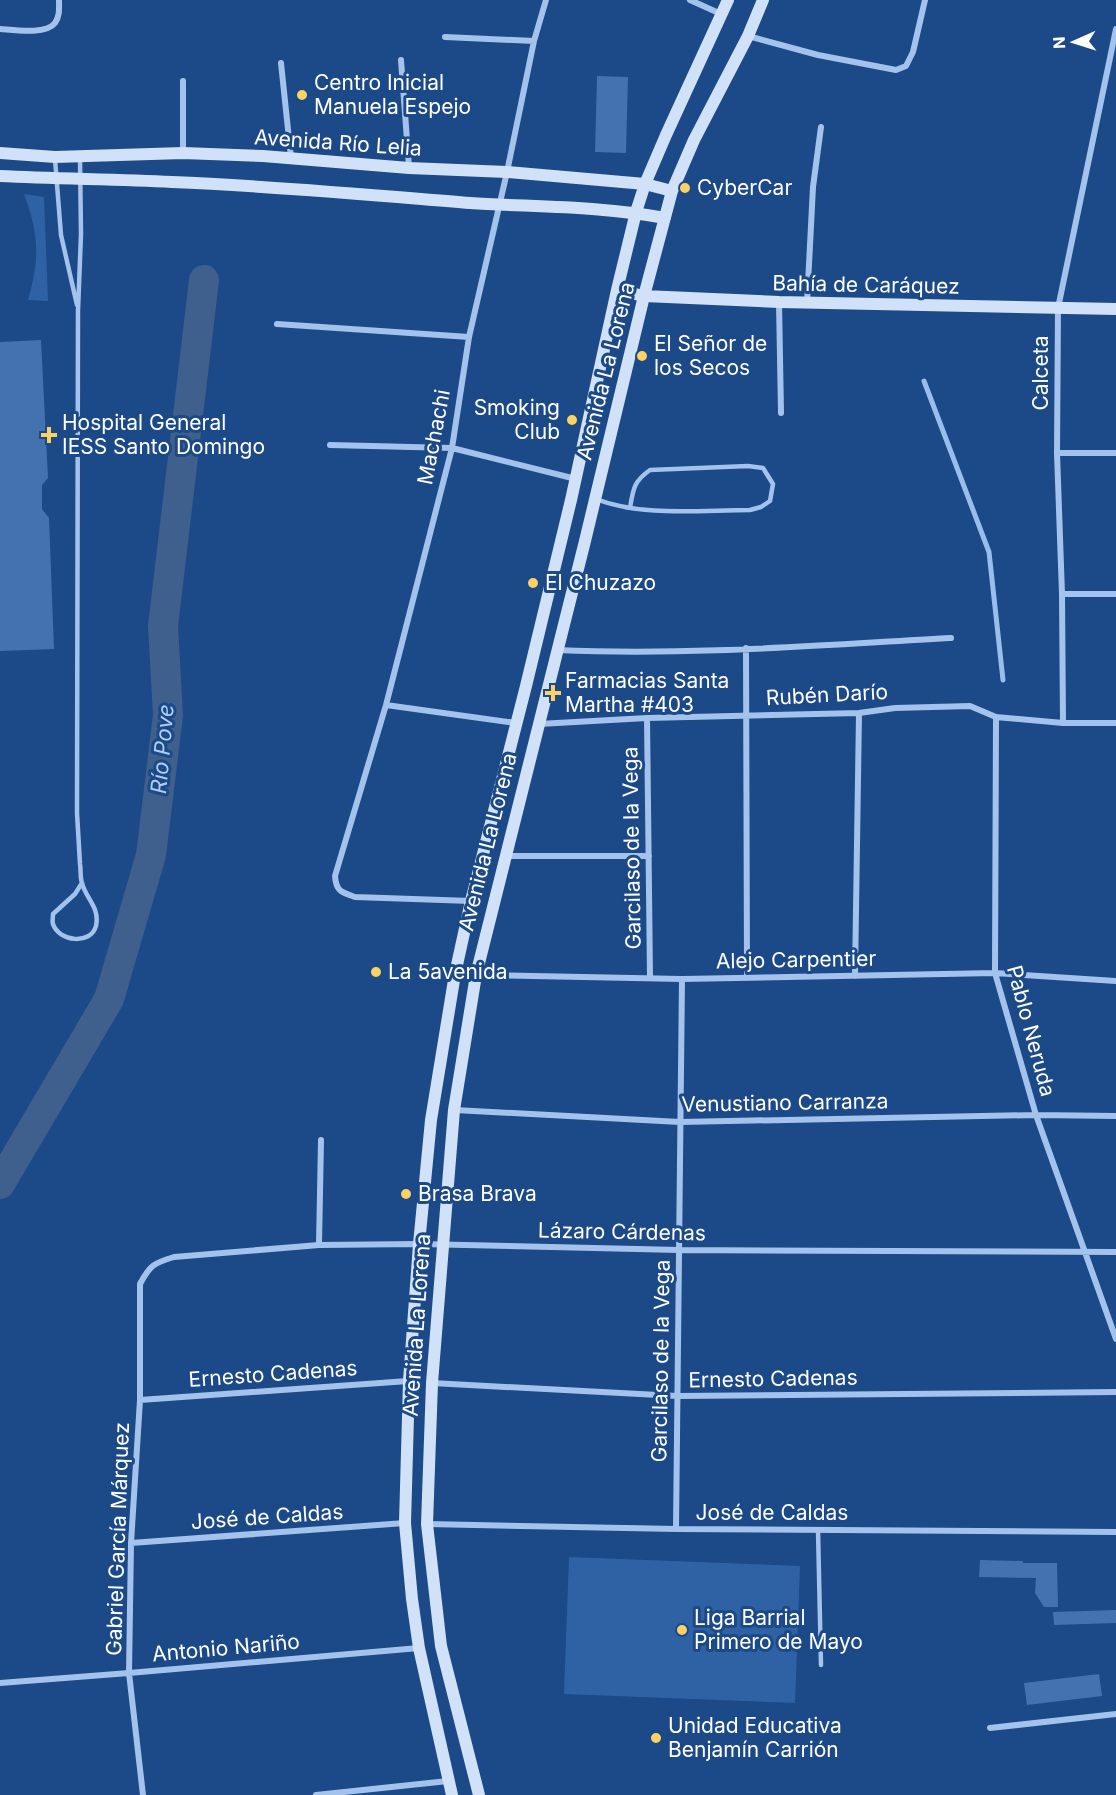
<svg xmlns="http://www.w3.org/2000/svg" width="1116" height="1795" font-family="Inter,sans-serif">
	<rect width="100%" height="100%" fill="#1c4987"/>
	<!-- green -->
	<path fill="#2f62a5" d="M24,194l20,3 4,104 -20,-1c12,-42 11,-65 -4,-106z
		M569,1557l231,9 -5,137 -231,-9z"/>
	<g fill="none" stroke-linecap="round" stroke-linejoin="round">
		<!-- stream -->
		<path stroke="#98beed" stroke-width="5" d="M924,381l65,171 14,128"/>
		<!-- river -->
		<path stroke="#3f5f8d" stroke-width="30" d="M0,1184l109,-185 42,-144 17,-140 -5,-89 41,-346"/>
	</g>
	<!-- building -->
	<path fill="#4472b0" d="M597,76l31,1 -2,76 -31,-1z
		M41,340l7,138 -6,7v24l7,9 5,131 -54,2v-309z
		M980,1560l43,1v2h34l1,44h-14l-9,-14 1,-15 -57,-1z
		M1116,1610v13l-62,2 -1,-13z
		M1099,1674l3,22 -75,9 -3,-22z"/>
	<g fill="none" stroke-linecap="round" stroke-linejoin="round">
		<!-- lane -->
		<path stroke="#a4c3ec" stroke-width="4.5" d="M55,159l6,76 16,70
			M80,159l1,75 -3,77 -1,502c1,17 2,34 3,51 1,6 0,14 2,19 4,16 18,24 14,43 -5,19 -37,16 -43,-2 -1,-3 0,-6 0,-10l22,-20 7,-11
			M596,499c46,18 104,11 154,11l11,-3 9,-6 3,-17 -10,-16 -15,-2 -98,4c-16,11 -17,19 -20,38
			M818,1530l3,135"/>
		<!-- street -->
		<path stroke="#a4c3ec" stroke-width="6" d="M690,0l31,14
			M0,29c14,1 46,6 55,-6 5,-7 4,-15 4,-23
			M748,36l70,19 78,15 10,-4 7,-14 12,-52
			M445,37l89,4
			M401,60l8,107
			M281,63l10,95
			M183,153v-72
			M779,302l2,111
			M807,303l6,-116 8,-60
			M277,324l192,13
			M330,445l122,3 124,31
			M1057,453h59
			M1062,594h54
			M746,648l1,330
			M557,650c132,6 263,-5 394,-12
			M386,705l130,18
			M996,717l-1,256 41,142 80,224
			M647,718l3,259
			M1063,723l-1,-129 -5,-141 1,-145 58,-279
			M539,724l108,-6 212,-5 36,-5 75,-2 26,11 67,6h53
			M505,856h144
			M471,901l-116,-4c-14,-5 -19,-6 -20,-21l51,-171 66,-257 17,-111 38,-165 27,-131 12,-41
			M476,975l206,4 313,-6 121,8
			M855,976l4,-263
			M455,1110l225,12 356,-7 80,1
			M319,1245l2,-105
			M432,1383l245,13 439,-4
			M140,1400l268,-19
			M427,1524l249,5 440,3
			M676,1529l6,-550
			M131,1543l274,-20
			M0,1683l129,-10 290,-25
			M990,1728l126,-14
			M143,1795l-14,-122 2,-130 9,-143v-116c10,-19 14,-21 34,-27l145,-12 100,-1 260,6 437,2
			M316,1795l132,-14"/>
		<!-- secondary -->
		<path stroke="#d0e1f8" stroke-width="12" d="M0,153l55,4 128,-4 80,3 146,12 98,4 138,12 27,7
			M0,176c57,3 115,3 172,6 100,4 199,13 298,21 65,4 131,3 195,15
			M617,290l27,6 135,6 337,7
			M452,1795l-33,-147 -7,-49 -7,-76 4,-142 10,-137 12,-124 24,-146 16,-73 55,-215 45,-186 46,-210 19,-78 9,-28 21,-49 62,-135
			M479,1795l-38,-149 -14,-122 5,-141 22,-273 22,-135 109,-434 59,-245 28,-105 22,-51 54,-104 15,-36"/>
	</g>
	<!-- markers -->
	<g fill="#fcd262" stroke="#1c4987" stroke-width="2">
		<circle cx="302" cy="95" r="6"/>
		<circle cx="685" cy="188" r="6"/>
		<circle cx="642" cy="356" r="6"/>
		<circle cx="572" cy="420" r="6"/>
		<path d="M46 426h6v6h6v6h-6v6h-6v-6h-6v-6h6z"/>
		<circle cx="533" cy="583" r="6"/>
		<path d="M550 684h6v6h6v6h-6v6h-6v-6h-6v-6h6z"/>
		<circle cx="376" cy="972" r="6"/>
		<circle cx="406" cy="1194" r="6"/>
		<circle cx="682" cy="1630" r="6"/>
		<circle cx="656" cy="1738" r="6"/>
	</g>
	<g text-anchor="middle" stroke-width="6" stroke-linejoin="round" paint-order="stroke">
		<!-- poi labels -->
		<g font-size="21" fill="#fff" stroke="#1c4987" text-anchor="start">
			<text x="314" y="90">Centro Inicial<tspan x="314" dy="24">Manuela Espejo</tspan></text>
			<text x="697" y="195">CyberCar</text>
			<text x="654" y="351">El Señor de<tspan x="654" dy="24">los Secos</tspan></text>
			<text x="560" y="415" text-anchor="end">Smoking<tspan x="560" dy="24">Club</tspan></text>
			<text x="62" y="430">Hospital General<tspan x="62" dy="24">IESS Santo Domingo</tspan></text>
			<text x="545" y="590">El Chuzazo</text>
			<text x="565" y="688">Farmacias Santa<tspan x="565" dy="24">Martha #403</tspan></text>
			<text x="388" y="979">La 5avenida</text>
			<text x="418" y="1201">Brasa Brava</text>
			<text x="694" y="1625">Liga Barrial<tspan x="694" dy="24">Primero de Mayo</tspan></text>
			<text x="668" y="1733">Unidad Educativa<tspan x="668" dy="24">Benjamín Carrión</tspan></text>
		</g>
		<!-- street labels -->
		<g font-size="21" fill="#fff" stroke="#1c4987">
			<text transform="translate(338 143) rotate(4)" y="7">Avenida Río Lelia</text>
			<text transform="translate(866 285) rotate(1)" y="7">Bahía de Caráquez</text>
			<text transform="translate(606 371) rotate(-76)" y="7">Avenida La Lorena</text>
			<text transform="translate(1041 373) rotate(-90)" y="7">Calceta</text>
			<text transform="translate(434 437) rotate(-79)" y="7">Machachi</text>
			<text transform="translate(827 695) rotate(-3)" y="7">Rubén Darío</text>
			<text transform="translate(488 842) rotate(-76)" y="7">Avenida La Lorena</text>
			<text transform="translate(632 848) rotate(-91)" y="7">Garcilaso de la Vega</text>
			<text transform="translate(796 960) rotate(-1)" y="7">Alejo Carpentier</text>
			<text transform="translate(1031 1031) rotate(75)" y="7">Pablo Neruda</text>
			<text transform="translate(785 1103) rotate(-1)" y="7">Venustiano Carranza</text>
			<text transform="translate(622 1232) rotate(1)" y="7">Lázaro Cárdenas</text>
			<text transform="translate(417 1325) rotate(-86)" y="7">Avenida La Lorena</text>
			<text transform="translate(661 1361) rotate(-89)" y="7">Garcilaso de la Vega</text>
			<text transform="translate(273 1374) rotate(-4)" y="7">Ernesto Cadenas</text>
			<text transform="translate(773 1379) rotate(-1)" y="7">Ernesto Cadenas</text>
			<text x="772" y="1520">José de Caldas</text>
			<text transform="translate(267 1517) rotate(-4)" y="7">José de Caldas</text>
			<text transform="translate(118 1539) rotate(-88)" y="7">Gabriel García Márquez</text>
			<text transform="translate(226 1648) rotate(-5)" y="7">Antonio Nariño</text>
		</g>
		<!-- water labels -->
		<g font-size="22" font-style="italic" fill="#b0cdf3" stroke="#1c4987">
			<text transform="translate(162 749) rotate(-85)" y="8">Río Pove</text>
		</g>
	</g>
	<!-- north arrow -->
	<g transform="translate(1074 42) rotate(267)" stroke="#1c4987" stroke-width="4.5" paint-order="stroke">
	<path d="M0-4.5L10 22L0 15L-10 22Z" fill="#ffffff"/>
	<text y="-9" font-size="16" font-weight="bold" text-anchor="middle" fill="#ffffff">N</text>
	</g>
</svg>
